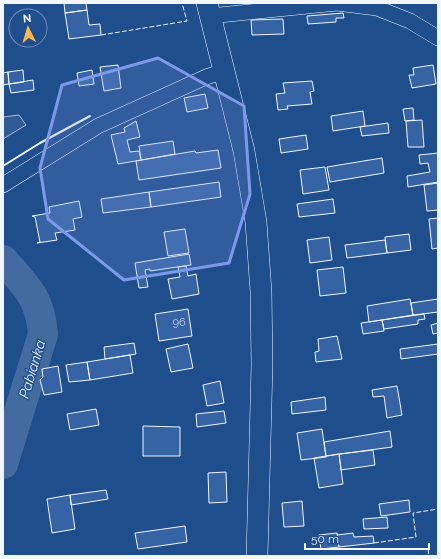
<svg xmlns="http://www.w3.org/2000/svg" width="441" height="559" font-family="Raleway,sans-serif">
	<rect width="100%" height="100%" fill="#1f4e8c"/>
	<!-- green -->
	<path fill="#305b95" stroke="#a8bbd7" d="M19,115l7,10 -23,14v-22z"/>
	<g fill="none" stroke-linecap="round" stroke-linejoin="round">
		<!-- river -->
		<path stroke="#446ba0" stroke-width="30" d="M3,260c23,26 37,37 40,74l-40,130"/>
	</g>
	<!-- building -->
	<path fill="#3563a3" stroke="#f2f6ff" d="M64,3h22l1,7 -22,3z
		M87,10l2,15 11,-1 1,11 -32,4 -4,-26z
		M343,13l1,5h-8v4l-28,2 -1,-8z
		M283,19l1,15 -32,1 -1,-15z
		M118,65l3,23 -17,3 -4,-24z
		M433,65l3,19 -24,4 -3,-13h5l-1,-7z
		M23,70l1,12 -15,2 -1,-12z
		M92,70l2,14 -15,2 -2,-13z
		M8,72l1,12 -6,1v-12z
		M33,80l1,10 -23,3 -2,-9z
		M312,81l2,10 -4,1 2,12 -25,2 1,3 -10,1 -2,-16 9,-1 -2,-10z
		M205,94l3,14 -21,4 -3,-14z
		M413,108l1,12 -9,1 -2,-12z
		M363,111l2,15 -32,5 -2,-15z
		M422,120l2,27h-16l-2,-26z
		M136,121l4,16 -13,3 3,12 9,-1 2,9 -23,4 -7,-29 14,-3 -1,-4z
		M388,123l1,10 -27,3 -2,-9z
		M306,135l2,14 -27,4 -2,-14z
		M173,141l2,13 -34,6 -2,-14z
		M218,150l3,18 -82,12 -3,-19 59,-10 1,2z
		M438,153v29l-30,5 -1,-11 23,-4 -2,-9 -8,1 -1,-9z
		M382,158l2,15 -54,9 -3,-15z
		M325,167l4,23 -26,4 -3,-24z
		M219,182l2,15 -70,10 -2,-15z
		M438,183v27l-11,1 -3,-26z
		M149,192l2,15 -48,6 -2,-14z
		M333,199l2,14 -36,4 -2,-13z
		M79,201l3,16 -9,2 2,11 -20,3 2,7 -20,3 3,-1 -5,-25 -3,-1 18,-3 -1,-6z
		M438,218v30l-6,1 -3,-30z
		M185,229l4,24 -21,3 -4,-24z
		M409,234l2,16 -24,3 -2,-16z
		M329,237l3,23 -22,3 -3,-23z
		M385,240l2,13 -40,5 -2,-13z
		M189,254l2,11 -41,6v-2l-5,1 3,17 -9,1 -4,-25z
		M186,266l2,10 8,-2 3,20 -27,5 -4,-20 12,-2 -2,-10z
		M343,267l3,26 -26,3 -3,-26z
		M410,299l3,16 -44,7 -2,-16z
		M438,299v13l-25,3 -2,-12z
		M188,309l4,27 -33,5 -4,-27z
		M424,314l1,5 -7,1v4l-34,5 -2,-9z
		M382,320l2,11 -21,3 -2,-11z
		M438,323v10l-5,1 -2,-9z
		M337,336l5,23 -26,3 -1,-10 4,-1 -1,-12z
		M134,343l2,11 -31,5 -1,-12z
		M188,344l5,24 -22,4 -5,-23z
		M438,344v10l-37,5 -1,-10z
		M130,355l3,18 -43,7 -3,-18z
		M87,362l3,18 -21,2 -3,-17z
		M58,366l4,26 -18,3 -4,-15 3,-3 -1,-8z
		M220,381l4,22 -17,3 -4,-21z
		M397,386l5,29 -15,3 -3,-22 -11,1 -1,-7z
		M325,397l1,13 -34,4 -1,-12z
		M96,409l3,16 -29,5 -3,-16z
		M224,411l2,12 -29,4 -1,-13z
		M143,426l37,1v29h-37z
		M322,429l4,28 -25,3 -4,-27z
		M390,431l2,16 -66,9 -2,-14z
		M373,450l2,15 -34,5 -2,-16z
		M339,454l4,30 -24,4 -5,-30z
		M226,472l1,30 -18,1 -1,-30z
		M106,490l2,9 -37,6 -1,-10z
		M70,495l5,34 -23,4 -5,-34z
		M409,500l1,12 -29,4 -2,-12z
		M302,501l2,25 -20,1 -2,-24z
		M387,517l1,11 -24,1 -1,-10z
		M185,526l2,16 -49,7 -3,-16z
		M337,533l2,14 -18,2 -2,-14z
		M353,533l1,4 19,-1 1,7 -35,4 -2,-12z"/>
	<g fill="none" stroke-linecap="round" stroke-linejoin="round">
		<defs>
			<path id="minor" d="M210,16l127,-13 40,5 33,13 28,17
				M3,185l95,-59 108,-49 19,-6"/>
			<path id="secondary" d="M207,3l37,148 12,71 5,70 1,73 -5,191"/>
		</defs>
		<!-- minor casing -->
		<use href="#minor" stroke="#f2f6ff" stroke-width="16"/>
		<!-- secondary casing -->
		<use href="#secondary" stroke="#f2f6ff" stroke-width="22"/>
		<!-- minor -->
		<use href="#minor" stroke="#1f4e8c" stroke-width="15"/>
		<!-- secondary -->
		<use href="#secondary" stroke="#1f4e8c" stroke-width="21"/>
		<!-- fence -->
		<path stroke="#f2f6ff" stroke-width="1" stroke-dasharray="5 2" stroke-linecap="butt" d="M101,35l86,-14 -5,-18
			M374,543l42,-6 -3,-24 25,-4
			M428,549l1,7"/>
		<!-- wall -->
		<path stroke="#f2f6ff" stroke-width="2" d="M3,166l37,-23 50,-27"/>
	</g>
	<!-- marked area -->
	<path fill="#7d9aea" fill-opacity="0.2" stroke="#7d9aea" stroke-width="3" stroke-linejoin="round" d="M158,58l86,48 6,88 -21,69 -105,17 -76,-61 -8,-51 22,-83z"/>
	<g text-anchor="middle" stroke-width="3" stroke-linejoin="round" paint-order="stroke">
		<!-- number labels -->
		<g font-size="11" fill="#c3d1e8">
			<text x="179" y="326">96</text>
		</g>
		<!-- water labels -->
		<g font-size="14" font-style="italic" fill="#f2f6ff" stroke="#1f4e8c">
			<text transform="translate(32 369) rotate(-73)" y="5">Pabianka</text>
		</g>
	</g>
	<!-- border -->
	<rect width="441" height="559" fill="none" stroke="#f2f6ff" stroke-width="8"/>
	<!-- north arrow -->
	<g transform="translate(28 28) rotate(355)"><circle r="19" fill="#1f4e8c" stroke="#7391ba"/>
	<path d="M0-3L7 15L0 10L-7 15Z" fill="#ffb74d"/>
	<text y="-6" font-size="11" font-weight="bold" text-anchor="middle" fill="#f2f6ff">N</text>
	</g>
	<!-- scale -->
	<path d="M305 543v6h124v-6" fill="none" stroke="#f2f6ff" stroke-width="2"/>
	<text x="311" y="543" font-size="12" fill="#f2f6ff" stroke="#1f4e8c" stroke-width="3" paint-order="stroke">50 m</text>
</svg>
